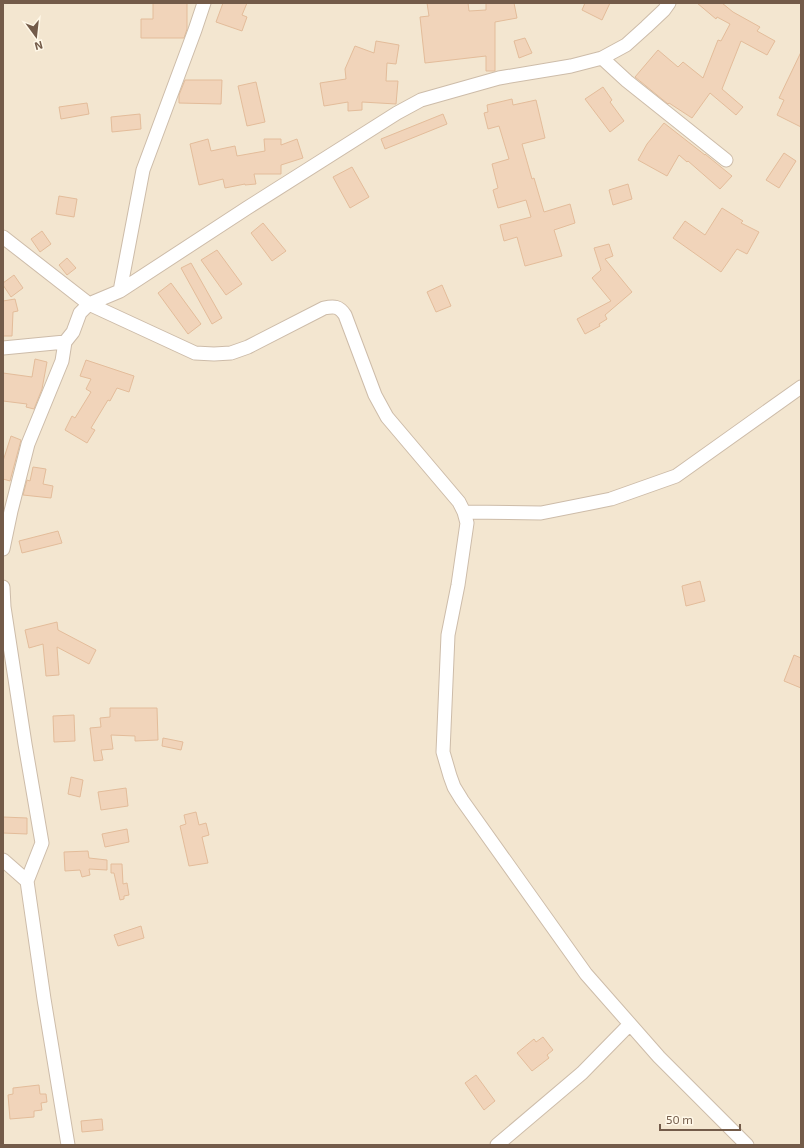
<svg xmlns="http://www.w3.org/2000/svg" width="804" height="1148" font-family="'Exo 2',sans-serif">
	<rect width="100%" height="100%" fill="#fcf4e2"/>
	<!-- residential -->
	<path fill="#f3e6d0" d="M3,3h798v1142h-798z"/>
	<!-- building -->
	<path fill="#f1d4ba" stroke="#e3bc9a" d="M153,3h34v26l-3,9h-43v-19h12z
		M223,3h24l-5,12 5,2 -5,14 -26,-9z
		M427,3h41l1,8 17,-1v-7h28l3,15 -22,4v49h-9v-15l-61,7 -5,-46 9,-1z
		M585,3h25l-8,17 -20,-10z
		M697,3h25l11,9 27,15 -3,4 18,10 -8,14 -26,-14 -19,48 21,18 -7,8 -26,-22 -18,25 -23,-15 -1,1 -33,-27 23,-27 20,17 5,-5 20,16 15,-38 3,1 9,-17 -13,-7 -1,2z
		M525,38l7,15 -13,5 -5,-17z
		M376,41l23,4 -3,19 -9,-1 -1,18h12l-2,23 -34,-2v8l-14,1v-9l-24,4 -4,-23 26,-4 -1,-10 10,-23 19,7z
		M801,52v75l-24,-12 7,-15 -5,-2z
		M185,80h37l-1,24 -42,-1v-8z
		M256,82l9,40 -18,4 -9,-40z
		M603,87l9,13 -2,2 14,19 -14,11 -25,-33z
		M512,99l1,6 23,-5 9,38 -23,6 10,35 2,-1 10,34 26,-8 5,19 -21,7 8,26 -37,10 -8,-29 -13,4 -4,-16 31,-8 -5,-17 -28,8 -5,-18 5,-2 -6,-24 17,-5 -10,-33 -11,3 -4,-16 4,-1 -1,-7z
		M87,103l2,11 -28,5 -2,-12z
		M140,114l1,15 -29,3 -1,-15z
		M443,114l4,10 -62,25 -4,-10z
		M664,123l41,32v-1l27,22 -12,13 -32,-28 -1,1 -8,-7 -12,21 -29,-16 9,-16z
		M208,139l3,12 24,-5 2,10 28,-5 -1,-12h17v6l16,-6 6,19 -22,7v9h-27l2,10 -11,1v-1l-20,4 -2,-9 -24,6 -9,-41z
		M784,153l12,8 -17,27 -13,-8z
		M352,167l17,30 -19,11 -17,-31z
		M628,184l4,15 -19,6 -4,-15z
		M59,196l18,3 -3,18 -18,-3z
		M722,208l21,13 -2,2 18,9 -12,22 -10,-5 -16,23 -48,-34 12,-17 20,14z
		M263,223l23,28 -14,10 -21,-28z
		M42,231l9,13 -11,8 -9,-13z
		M609,244l4,12 -8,3 27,33 -27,23 2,4 -8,5 1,2 -15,8 -8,-15 34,-18 -19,-23 9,-8 -7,-22z
		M217,250l25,34 -16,11 -25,-35z
		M67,258l9,10 -9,7 -8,-10z
		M191,263l31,55 -10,6 -31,-56z
		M14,275l9,13 -12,9 -8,-12v-2z
		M171,283l30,41 -13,10 -30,-41z
		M442,285l9,21 -15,6 -9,-20z
		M15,299l3,12 -5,1 -1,24h-9v-35z
		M35,359l12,3 -5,27 -8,20 -8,-2 1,-3 -24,-3v-28l29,4z
		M86,360l48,16 -5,16 -12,-4 -7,13 -2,-1 -17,28 4,2 -8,13 -22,-13 7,-14 3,2 16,-26 -5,-3 5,-10 -11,-3z
		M11,436l10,4 -11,41 -7,-2v-18z
		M33,467l13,2 -3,15 10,2 -2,12 -28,-3 4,-15 3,1z
		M58,531l4,12 -40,10 -3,-12z
		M700,581l5,20 -19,5 -4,-20z
		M57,622l1,8 38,20 -7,14 -32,-17 2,28 -13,1 -3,-32 -14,4 -4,-18z
		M794,655l7,3v30l-17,-7z
		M110,708h47l1,32 -23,1v-5l-24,-1 2,14 -12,1 2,10 -9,1 -4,-33 11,-1 -1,-9 10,-1z
		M74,715l1,26 -21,1 -1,-26z
		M163,738l20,4 -2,8 -19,-4z
		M71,777l12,3 -3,17 -12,-3z
		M126,788l2,18 -27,4 -3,-18z
		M196,812l3,13 7,-2 3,12 -7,2 6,26 -19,3 -9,-40 6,-2 -2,-9z
		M3,817l24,1v16l-24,-1z
		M127,829l2,13 -24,5 -3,-13z
		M88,851l1,7 18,2v10l-18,-1 1,6 -8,2 -2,-7 -15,1 -1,-19z
		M111,864h11l1,20 4,-1 2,12 -5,1v3l-4,1 -6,-27h-3z
		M141,926l3,12 -26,8 -4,-11z
		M543,1037l10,13 -6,5 2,3 -17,13 -15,-18 17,-14 2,3z
		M476,1075l19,26 -11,9 -19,-27z
		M39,1085l1,9h6l1,8 -6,1 1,7 -8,1v6l-24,2 -2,-24 5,-1v-6z
		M102,1119l1,11 -21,2 -1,-11z"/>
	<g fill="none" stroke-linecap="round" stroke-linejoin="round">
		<defs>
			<path id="street" d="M602,58l25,23 99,79
				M3,237l86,67 106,49 19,1 17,-1 17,-6 76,-39c10,-2 15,-2 21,7l30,80 12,22 72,85 5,10 3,11 -9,62 -10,50 -5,117 7,24 4,11 8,13 124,174 73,83 88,88
				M120,291l23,-121 52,-140 9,-27
				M3,348l62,-6 8,-10 7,-19 9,-9 31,-13 127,-83 150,-95 24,-13 78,-22 72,-12 31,-8 24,-13 20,-18 18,-17 5,-7
				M464,512l77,1 70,-14 65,-23 125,-89
				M3,549l8,-38 17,-67 34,-83 3,-19
				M3,587l1,20 21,137 17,99 -15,38 17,118 24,146
				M3,860l24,21
				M497,1145l85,-72 48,-49"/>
		</defs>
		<!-- street casing -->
		<use href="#street" stroke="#cdbca9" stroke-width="15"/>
		<!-- street -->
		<use href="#street" stroke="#fff" stroke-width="13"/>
	</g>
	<!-- border -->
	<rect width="804" height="1148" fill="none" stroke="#735b49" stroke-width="8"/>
	<!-- north arrow -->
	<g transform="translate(36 36) rotate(165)" stroke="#fff8e8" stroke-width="3" paint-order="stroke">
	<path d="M0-3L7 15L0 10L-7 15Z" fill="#735b49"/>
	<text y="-6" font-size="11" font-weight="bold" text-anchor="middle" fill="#735b49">N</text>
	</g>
	<!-- scale -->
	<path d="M660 1124v6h80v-6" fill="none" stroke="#735b49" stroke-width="2"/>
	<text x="666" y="1124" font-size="12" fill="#735b49" stroke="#fff8e8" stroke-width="3" paint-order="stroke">50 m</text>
</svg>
